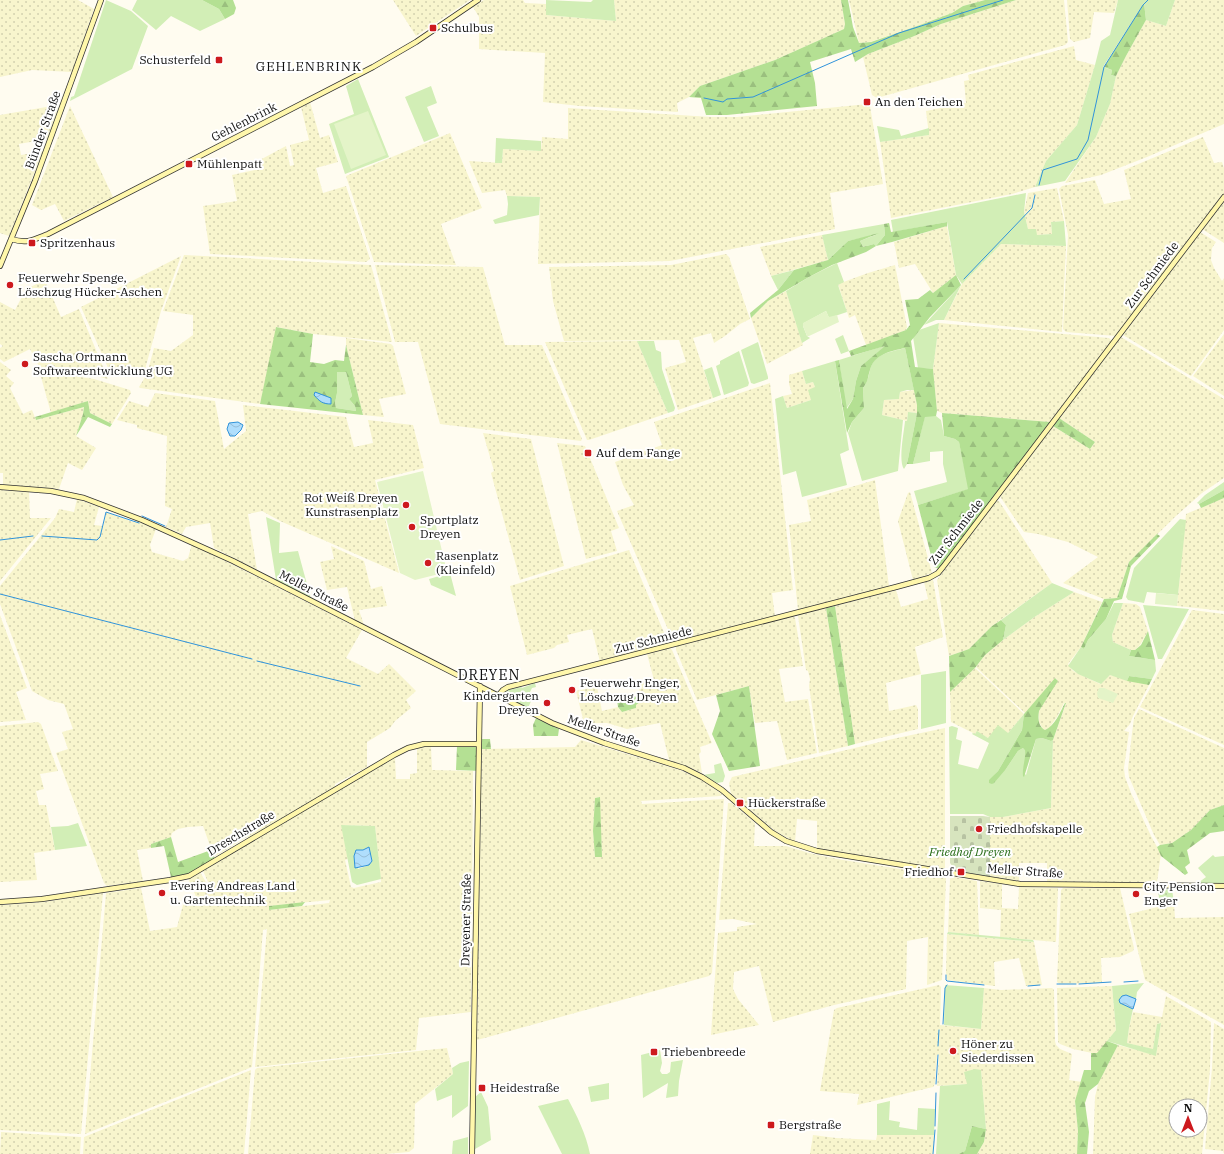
<svg xmlns="http://www.w3.org/2000/svg" width="1224" height="1154" font-family="'IBM Plex Serif',serif">
	<defs>
		<pattern id="farmland-dots" width="8" height="8" patternUnits="userSpaceOnUse"><rect width="8" height="8" fill="#f8f5cd"/><path d="M2 2h.1M6 6h.1" fill="none" stroke="#d3d1af" stroke-width="1.8" stroke-linecap="round"/></pattern>
		<pattern id="forest-firs" width="22" height="20" patternUnits="userSpaceOnUse"><rect width="22" height="20" fill="#b4e093"/><path d="M5 1l3.5 6h-7zM16 11l3.5 6h-7z" fill="#9abf7e"/></pattern>
		<pattern id="cemetery-stones" width="16" height="16" patternUnits="userSpaceOnUse"><rect width="16" height="16" fill="#d7e4be"/><path d="M2 7V4a2 2 0 0 1 4 0v3zM10 15v-3a2 2 0 0 1 4 0v3z" fill="#b7c2a2"/></pattern>
		<pattern id="garden-dots" width="8" height="8" patternUnits="userSpaceOnUse"><rect width="8" height="8" fill="#d2eeb6"/><path d="M2 2h.1M6 6h.1" fill="none" stroke="#b3cb9b" stroke-width="1.8" stroke-linecap="round"/></pattern>
		<pattern id="water-waves" width="16" height="10" patternUnits="userSpaceOnUse"><rect width="16" height="10" fill="#b0defc"/><path d="M0 5q4-4 8 0t8 0" fill="none" stroke="#96bdd7"/></pattern>
	</defs>
	<rect width="100%" height="100%" fill="#fffcf0"/>
	<!-- farmland -->
	<path fill="url(#farmland-dots)" fill-rule="evenodd" d="M0,0h78l16,9 -22,63 -40,-2 -32,7z
		M393,0h77l-54,36z
		M484,0h39l2,3 21,1v11l70,6 -2,-21h227l4,24 -1,5 -69,31 -75,26 -11,11 -12,6 1,9 -98,-6 -37,-4 2,-49 -66,-4v-32l-6,-10z
		M849,0h136l-22,6 -11,7 -32,12 -50,17 -11,1z
		M1016,0h48l4,42 -3,3 -188,53 -5,-3 -9,-38 5,-3 44,-17 29,-13z
		M1067,0h51l-4,13 -20,-1 -4,26 -16,4 -4,-3z
		M1175,0h49v124l-77,33 -46,18 -36,8 31,-46 14,-33 6,-28 10,-20 20,-36 20,6z
		M1074,46l2,14 19,5 -18,60 -31,36 -11,26 -23,7 -121,24 -11,-76 49,-7 -3,-24 40,-8 -2,-22 5,-1 -1,-5z
		M310,102l10,36 9,-3 9,27 -22,6 7,25 23,-7 24,73 -4,3 -156,-8 -7,-48 34,-5 -5,-26 27,-6 -1,-8 28,-15 4,20 4,-1 -4,-20 19,-5 -8,-33z
		M868,104l2,2 13,78 -53,9 5,36 -165,32 -132,3 2,-67 -33,-1 -2,-6 -23,3 -13,-32 33,2 1,-14 38,2 1,-14 26,2v-31l143,9h26z
		M52,106l6,2 -11,31 -28,5 2,11 22,-4 -34,85 -9,-3v-118z
		M70,106l43,91 -49,24 -9,-17 -14,6 -9,-5z
		M450,133l32,75 -41,16 15,41 -82,-3 -28,-86z
		M1203,137l11,26 8,-1 2,6v27l-108,141 -50,-4 -3,-3 5,-94 -9,-46 3,-3 33,-6 9,24 27,-5 -7,-29z
		M1057,188l7,33 -13,1 1,12 -15,1 -9,-6 -4,-17 4,-19z
		M1224,202v41l-22,-14z
		M947,226l9,49 -23,18 -18,-29 -16,4 -5,-26z
		M1200,232l16,10 -4,6 -1,12 3,8 8,13 2,-3v52l-33,46 -68,-41z
		M822,235l6,25 -57,16 -11,-29z
		M1001,244l65,2 -4,86 -118,-12 18,-36z
		M726,254l3,3 21,62 -10,5 -15,12 -11,7 -3,-10 -18,5 20,60 -35,12 -13,-42 21,-6 -7,-22 -115,1 -11,-40 -4,-34 122,-2z
		M184,255l187,10 21,77 -79,-8 -36,-7 -17,77 -120,-16 -1,-1 8,-13 7,-26 17,3 22,-16v-20l-30,-4z
		M181,256l-20,55 -17,62 -35,-3 -28,-63z
		M375,265l108,2 22,78h37l40,94 -1,2 -141,-17 -22,-82h-23z
		M895,265l12,62 -1,3 -40,15 -11,-30 -6,3 -11,-34 30,-11z
		M45,280l16,37 18,-8 29,70 -20,-5 -3,-5 -3,2 1,2 -40,1 -13,-25 -26,13 -4,-3v-11l3,-2 -3,-2v-42l15,8 11,-21z
		M786,291l17,54 -36,19 -16,-46 17,-17z
		M939,323l170,15 3,3 -62,81 -108,-9 -5,-2 -4,-42z
		M1224,334v62l-31,-20z
		M1121,337l103,62v79l-22,15 -26,23 -47,46 -12,36 -13,1 -41,-16 35,-26 -30,-15 -30,-8 -14,-2 -23,-34 -1,-3 53,-69 37,23 5,-7 -36,-24z
		M346,338l45,6 2,2 13,48 -27,5 5,18 -21,-2 -17,-70z
		M637,341l31,72 -79,27h-2l-42,-98z
		M0,362l11,8 -5,6 8,7 -4,5 13,26 9,-4 4,10 48,-13 -1,7 -7,22 20,12 -14,22 -14,-7 -9,26 -56,-4v-12h-3z
		M802,371l4,13 7,-2 2,5 -4,13 -24,8 -4,-12 9,-2 -3,-10v-9z
		M73,376l21,3 36,11 1,3 -19,31 -22,-11 -2,-12 -37,12 -10,-36z
		M770,383l23,207 -21,3 3,24 -99,26 -3,-2 -56,-130 17,-6 -11,-20 -8,-23 47,-17 -8,-23z
		M914,390l3,15v8l-9,-1 -1,9 -25,-6 2,-15 15,-1 1,-7z
		M155,393l60,8 9,48 22,-18 -3,-26 103,12 8,30 19,-4 -5,-23 45,5 11,43 -49,12 24,93 -119,-52 -18,-10 -14,3 9,56 -43,-22 -4,-25 -24,4 -4,7 -16,-7 6,-18 -7,-3 2,-70 -30,-8v-3l-20,-5 12,-19 19,6z
		M483,433l48,6 33,127 -44,14 -29,-107 3,-2z
		M557,443l28,3 34,82 -8,3 6,20 -31,8z
		M875,480l14,106 -91,24 -9,-85 22,-4 -4,-21z
		M0,490l29,2 1,26h21l-51,63z
		M910,492l22,81 -19,7 -15,-59 10,-28z
		M1224,498v113l-47,-5 9,-92z
		M77,499l22,8 -5,18 9,1 3,-14 27,10 2,-2 21,9 -6,16 2,7 31,9 5,-3 4,-14 170,86 -16,28 32,16 11,-10 27,27 -10,9 5,8 -16,13 -5,7 -23,14v25l-32,17v8l60,-35 1,22h14v-5l7,-1v-25l14,-2 1,24 41,1 -2,241 -52,6 -3,32 -161,17 12,-138 -4,1 -11,137 -167,67 21,-241 35,-5 9,43 27,-4 6,-22 14,-6 -9,-21 12,-6 7,12h2l-6,-13 49,-30 -2,-3 -3,-1 -33,20 -11,-31 -15,1 -10,2 -6,4 -1,4 -20,7v4l-14,2 6,31 -36,5 -3,-3 -48,-130 12,-4 -6,-17 11,-3 -9,-25 -16,-4 -16,-9 -32,-87v-18l39,-48 16,-20 4,-9 15,3zM342,825l33,1 6,56 -27,6 -3,-1 -6,-27 3,-1zM330,900l-1,3 -60,7v-4z
		M996,501h3l53,82 -60,43 -23,23 -20,7 -12,-76z
		M331,546l33,15 7,28 11,-3 5,20 -28,4 5,15 -9,-4 -8,-34 -20,3 -7,-28 14,-3z
		M629,550l39,92 -2,3 -66,17 -8,-33 -25,6 2,7 -12,3 -3,3 -27,7 -17,-69z
		M933,580l10,57 -28,10 6,27 -35,9 3,28 27,-6 2,4v20l-63,15 -20,-138 61,-16 5,17 27,-8 -4,-17z
		M1074,592l28,10 -21,45 -13,17 5,7 27,13 10,-9 39,10 -16,31 -3,8 -6,7 5,1 -5,36 1,9 6,16 20,43 10,18 -4,28h-110v-19h-28v18l-29,-4v-60h13l48,-9 2,-68 13,-36 -2,-1 -7,14 -8,11 -4,2 -2,-1 -4,-7v-11l18,-30 -1,-3 -31,35 -49,-46 9,-12 18,-15 33,-24z
		M1123,603l13,1 4,3 8,24 -8,14 -5,5h-4l-18,-8 -1,-7z
		M826,608l22,138 -29,7 -10,-67 1,-7 -2,-8 -2,-1 -8,-54 1,-2z
		M1192,610l32,4v131l-84,-38z
		M0,615l27,73 -11,4 10,28 -26,2z
		M793,616l2,2 8,48 -24,3 6,33 23,-3 9,54 -30,7 -10,-39 -22,2 -6,-37 -52,14 -21,-50v-4z
		M670,648l2,2 40,93 -12,4 1,5 -2,2 3,19 -33,-13 -9,-37 -33,6 -20,-6h-23l-8,-32 21,-4 5,24 16,-4 4,5 14,-4v-3l6,-4 -4,-17 16,-4 -7,-26z
		M975,668l49,46 -16,19 -20,5 -11,-6 -2,2 -24,-12 -1,-30z
		M1139,709l85,39v57l-14,5 -19,20 -19,13 -12,2 -6,-10 -25,-58 -1,-8 4,-36 2,-15z
		M38,722l3,2 17,47 -18,3 4,15 -8,2 3,14h7l9,45 -21,3 3,27 -37,2v-156z
		M945,728v142l-128,-21v-28l-20,-2 -2,23 -20,-11 -44,-37 -2,-11 3,-6 165,-39z
		M581,740l99,30 22,10 20,14 -1,2 -80,5 1,3 82,-5 -12,174 -3,3 -232,64 4,-291 94,-2zM599,797l3,59 -7,1 -2,-26 2,-33z
		M728,803h4l23,20 -1,23h32l23,7 28,6 107,17 2,2 -4,102 -15,5 1,-48 -21,4 -1,48 -72,16 -61,17 -14,-56 -25,6 -1,17 5,10 21,26 -48,10 7,-102 19,-2v-4l20,-3 -24,-5 -14,1z
		M954,877l23,4 2,54 -31,-3 2,-53z
		M980,881l22,3v24l16,1 1,-22 39,1 -2,54 -56,-5 1,-27 -21,-2z
		M1063,888h57l14,60 -1,3 -13,6 -19,1 1,25 -42,1 -3,-2 4,-92z
		M103,893l-22,241 -81,-4v-225l43,-3z
		M1174,903l1,15 49,-1v108l-79,-45 -16,-66z
		M947,934l87,8 8,43 -16,1 -7,-28 -25,4 1,24 -48,-6 -1,-8z
		M939,985l2,2 -1,38 41,4 3,-41 17,2 51,-2 2,2 1,51 1,4 4,4 12,5 -3,26 13,2 -7,19 3,30 -1,23h-100l7,-12 2,-13 -5,-59 -14,14 -30,2 2,-31h-2l-2,29 -2,3 -76,18 2,-11 -39,-3 14,-81 3,-2z
		M1112,986l4,44 -19,24 -24,-5 -13,-5 -2,-2 -1,-54z
		M1166,996l45,26 -1,47 -8,85h-109l2,-57 3,-13 20,-39 38,10 5,-32 -4,1 -4,26 -26,-7 2,-15 4,-16 29,5zM1176,1106h24v24h-24z
		M1214,1023l10,6v125l-1,-3 -18,-2 7,-81z
		M447,1048l6,26 -38,30 -1,44 -5,4 -23,2h-138l7,-84 2,-2z
		M251,1070l-7,84h-161l1,-17z
		M1,1132l80,5 -1,17h-80z
		M813,1135l23,3 40,2 1,-5h57l-1,19h-123z"/>
	<!-- grass -->
	<path fill="#d2eeb6" fill-rule="evenodd" d="M106,0l25,11 17,15 -16,43 -62,32 1,-4 3,-1z
		M137,0h65l17,9 6,10 -25,12 -29,-15 -15,14 -24,-20z
		M546,0l45,2 2,-2h21l2,21 -70,-6z
		M1118,0h57l-9,26 -20,-6 -2,-17 -41,64 9,3 -1,5 5,1 -6,28 -14,33 -31,44 -30,6 11,-26 31,-36 18,-60 6,-24 9,-6z
		M358,79l31,78 -44,17 -16,-50 25,-10 -8,-28z
		M431,86l6,17 -10,4 12,29 -15,6 -19,-45z
		M877,126l22,4 2,6 28,-8v7l-49,7z
		M496,138l45,3v10l-38,-2 -1,14h-7z
		M1026,193l-2,19 4,17h8l1,6 15,-1 -1,-12 13,-1 2,25 -65,-2 -39,40 -6,-9 -9,-53 -54,10 -2,-12z
		M507,196l33,1 -1,18 -44,9 -2,-4 14,-5 1,-11z
		M884,224l1,11 -9,11 -2,-2 -11,3 -3,-6 15,-6 -27,6 -20,19 -6,-25z
		M837,263l7,19 -6,3 9,27 -18,6 -3,-7 -22,12 -1,3 4,10 3,2 -8,5 -16,-52 23,-14z
		M794,270l-16,20 -7,-14z
		M961,285l-17,35h-8l-12,5z
		M939,323l-6,46 -15,-1 -5,-31 6,-7z
		M843,335l6,16 -8,3 -6,-15z
		M637,341h17l2,9 5,2 1,17 13,39 -1,3 -6,2z
		M758,342l10,35v2l-14,5 -3,-1 -10,-33z
		M887,345l-26,21 -5,15 -3,18 -7,10 -7,-49z
		M905,348l9,42h-7l-7,2 -1,7 -15,1 -2,15 21,5 -5,51 -36,10 -14,-48 4,-11 12,-14 -1,-20c5,-7 5,-10 7,-18 4,-17 21,-18 35,-22z
		M739,351l10,32 -1,3 -24,9 -8,-29 4,-2v-3z
		M835,361l14,89 -9,4 7,31 -45,12 -6,-26 -13,4 -8,-76 8,-3 4,12 24,-8 -3,-10 7,-3 -2,-5 -7,2 -4,-13z
		M712,367l9,28 -8,3 -9,-28z
		M337,372h9l6,24 -3,3 6,7 1,5 -20,-3 -1,-5 2,-10z
		M908,412l9,1 -10,51 -3,5c-6,-8 0,-37 1,-48h2z
		M925,416h11l5,4 3,16 11,3 4,3 10,47 -51,16 -4,-14 33,-9 -4,-18v-13l-13,1v9l-17,3z
		M1224,482v8l-25,14 -2,-1 8,-8z
		M266,517l14,6 -1,30 19,-2 13,48 -35,-19z
		M1180,519l6,1 -8,75 -31,-3 -3,11 -16,-3 -2,-3 8,-29z
		M450,573l6,23 -25,-11 -2,-6z
		M1052,583l22,9 -38,24 -33,24 3,-15 -5,-5z
		M1114,603h9l-11,32 1,7 18,8 -2,6 26,4 1,11 -4,8 -23,-3 -2,5 -17,-6 -9,9 -23,-10 -10,-8 13,-19 3,2 4,-9 18,-21z
		M1143,605l46,4 -27,50h-4z
		M946,671v52l-25,6v-54z
		M535,683l1,4 -4,1 -4,8 4,3 -4,9 -22,-10 -2,-4 1,-3 16,-4 1,1z
		M1024,714l-2,16 -24,41 -7,8 15,-10 12,-18 5,-3 2,1 1,7 -3,16 3,3 10,-36 6,-1 9,3 2,-1 -2,68 -48,9h-13l-7,-3h-33l-1,-87 3,-1 6,2 -2,11 6,2 -4,23 20,5 11,-26 -17,-9 1,-1 2,1 2,-3 11,7 10,-13 10,8z
		M721,763l4,13 -2,6 -6,1 -14,-8 12,-2 -1,-8z
		M78,823l9,23 -32,4 -4,-23 17,-1z
		M341,825l34,1 6,53 -24,6 -5,-3zM356,850h7l6,15 -11,4 -4,-13z
		M1213,855l2,2 9,-1v27h-26l8,-6 -8,-9z
		M948,932l85,8 1,2 -87,-8z
		M1144,983l-7,9 -1,7 -10,-4 3,12 4,2 -4,19 -2,15 26,6 4,-25 4,-1 -5,33 -49,-15 9,-11 -4,-44z
		M945,985l39,3 -3,41 -37,-4z
		M660,1050l2,13 -2,8 2,3h5l3,-2 1,-10 12,-2 -4,21 -1,15 -12,2 2,-15 -25,15 -2,-43z
		M469,1061l-1,45 -16,12v-23l-15,6 -2,-12 18,-15 -1,-6 8,-5z
		M975,1069l6,1 5,59 -14,-3 -7,25 -7,3h-22l4,-68 27,-2 -3,-12z
		M609,1083v16l-18,3 -3,-15z
		M481,1092l7,15 3,33 -16,9v-52z
		M568,1099c9,17 18,35 22,55h-28l-24,-48z
		M890,1101l-1,19 11,2 -1,5 18,3 1,-22 17,1 -1,26h-57v-31z
		M468,1137v17h-16l1,-13z"/>
	<!-- forest -->
	<path fill="url(#forest-firs)" fill-rule="evenodd" d="M202,0h31l3,8 -2,6 -9,5 -6,-10z
		M841,0h7l5,27 6,16 12,-1 49,-17 32,-12 11,-7 22,-6h31l-75,24 -29,13 -44,17 -13,8 -4,-13 -41,13 5,21 2,23 -90,9h-21l-5,-17 -12,-1 11,-11 75,-26 69,-31 1,-5z
		M1144,3l2,17 -20,36 -10,20 -5,-1 1,-5 -8,-3z
		M947,222v4l-55,16 -16,4 -10,6 -34,13 -23,12 -41,24 -17,17 -1,-5 28,-23 16,-20 34,-10 20,-19 31,-8 -19,8 3,6 11,-3 2,2 9,-11 -1,-11 5,-1 2,9z
		M956,275l5,10 -31,32 -19,24 4,26 18,2 4,42 -1,5 -11,1 -12,47h-6l10,-51v-8l-12,-57c-14,3 -31,6 -35,22 -3,9 -1,10 -7,18l1,20 -12,14 -5,11 -12,-72 4,-1 8,49 6,-10 3,-18 5,-15 24,-20 -34,10 -2,-5 57,-21 4,-5 -5,-25 13,-1 12,-9 3,3z
		M276,327l37,7 -3,28 14,2 11,-4 9,1 2,-16 17,70 -103,-11zM337,372h9l6,24 -3,3 6,7 1,5 -20,-3 -1,-5 2,-10z
		M88,401l2,12 22,11 -2,3 -22,-10 -12,19 7,-22 1,-7 -48,13 -1,-3z
		M942,413l108,9 -111,147 -5,-2 -16,-62 50,-16 -9,-47 -4,-3 -11,-3z
		M1059,418l36,24 -5,7 -37,-23z
		M1224,490v8l-23,10 -2,-4z
		M1157,534l3,2 -29,30 -9,33 -8,2 -8,18 -18,21 -4,9 -3,-2 23,-48 13,-1 12,-36z
		M835,606l20,138 -7,2 -22,-138z
		M1001,620l5,5 -3,15 -18,15 -10,13 -25,24 -1,-36 20,-7 23,-23z
		M1148,631l7,29 -26,-4 2,-6h4l6,-5z
		M1129,676l23,3 -3,6 -22,-4z
		M1055,678l3,3 -19,30c-1,7 -1,15 6,19 10,-4 15,-18 20,-27h1l-13,37 -2,1 -9,-3 -6,1 -12,38 -1,-1c-1,-9 3,-17 2,-26l-2,-2 -5,3 -12,18 -12,14 -2,1 -3,-1v-3l9,-9 24,-41 2,-16z
		M749,686l11,80 -31,5 -17,-37 8,-23 -4,-16z
		M633,696l7,2v4l-4,3v3l-14,4 -4,-5 -1,-7z
		M536,718l23,11 -1,7h-24l-1,-11z
		M481,739h9l1,10h-10v22l-25,-1 1,-24 24,1z
		M600,797l2,60h-7l-2,-26 2,-33z
		M1224,805v26l-14,2 -23,17 3,13 -5,4 3,6 -3,2 -24,-19 -4,-9 3,-2 12,-2 19,-13 19,-20z
		M171,837l7,25 33,-12 4,9 -27,15 -17,3 -7,-31 -13,2v-4z
		M305,902l-3,4 -33,4v-4z
		M1107,1041l11,4 -20,39 -9,7 -4,12 4,29 -2,22h-10l1,-23 -3,-30 9,-31h7v-17h6z
		M972,1126l14,3 -2,13 -7,12h-19l7,-3z"/>
	<!-- cemetery -->
	<path fill="url(#cemetery-stones)" d="M950,816h33l7,1v60l-34,-6 -6,-8z"/>
	<!-- garden -->
	<path fill="url(#garden-dots)" d="M1172,889l2,14 -14,3 -2,-16z"/>
	<!-- pitch -->
	<path fill="#e4f4c8" d="M368,111l18,44 -35,14 -17,-45z
		M826,311l3,6 8,-2 2,7 -30,14h-2l-4,-10v-3z
		M423,471l24,101 -32,8 -15,-7 -23,-91z
		M1156,593l22,2 -1,11 -22,-2z
		M1099,688h5l14,6 -5,9 -15,-5 -1,-5z"/>
	<!-- water -->
	<path fill="url(#water-waves)" stroke="#3093da" d="M315,392l16,6v6c-8,0 -11,-2 -17,-9z
		M238,422l5,3 -2,5 -6,6h-5l-3,-7 2,-6z
		M369,847l3,14 -3,4 -14,3 -1,-12 2,-6h7z
		M1126,995l10,4 -3,10 -13,-6 -1,-3 3,-4z"/>
	<g fill="none" stroke-linecap="round" stroke-linejoin="round">
		<!-- stream -->
		<path stroke="#3093da" stroke-width="1" d="M704,98l19,4 4,-3 26,-2 146,-64 104,-33
			M1039,185l4,-15 34,-11 11,-19 16,-73 39,-62 5,-5
			M964,279l68,-71 3,-13
			M142,516l23,10
			M42,536l55,4 3,-3 6,-25 33,11
			M0,540l33,-4
			M0,594l252,65
			M257,661l103,25
			M946,975v5l1,1 37,4
			M1124,982l14,-1
			M1057,984h19
			M1079,984l32,-2
			M1028,986l12,-1
			M943,1024l2,-36 2,-3
			M938,1046l1,-16
			M936,1084l2,-29
			M935,1126l1,-33
			M933,1154l2,-24"/>
		<defs>
			<path id="secondary" d="M11,239c16,5 22,1 37,-5l325,-167 43,-25 62,-42
				M0,266l35,-85 66,-181
				M0,487l51,4 33,7 58,22 91,41 319,162 52,20 80,25 18,9 20,13 49,42 15,9 31,10 203,33 204,2
				M498,696l5,-6 5,-3 388,-100 33,-9 9,-5 5,-6 281,-370
				M0,902l42,-3 128,-19 19,-4 205,-121 14,-7 16,-4h54
				M472,1154l8,-468"/>
		</defs>
		<!-- secondary casing -->
		<use href="#secondary" stroke="#313131" stroke-width="6"/>
		<!-- secondary -->
		<use href="#secondary" stroke="#fff7ab" stroke-width="4.5"/>
	</g>
	<!-- markers -->
	<g fill="#cd191e" stroke="#fff" stroke-width="1.5">
		<rect x="429" y="24" width="8" height="8" rx="2"/>
		<rect x="215" y="56" width="8" height="8" rx="2"/>
		<rect x="863" y="98" width="8" height="8" rx="2"/>
		<rect x="185" y="160" width="8" height="8" rx="2"/>
		<rect x="28" y="239" width="8" height="8" rx="2"/>
		<circle cx="10" cy="285" r="4"/>
		<circle cx="25" cy="364" r="4"/>
		<rect x="584" y="449" width="8" height="8" rx="2"/>
		<circle cx="406" cy="505" r="4"/>
		<circle cx="412" cy="527" r="4"/>
		<circle cx="428" cy="563" r="4"/>
		<circle cx="572" cy="690" r="4"/>
		<circle cx="547" cy="703" r="4"/>
		<rect x="736" y="799" width="8" height="8" rx="2"/>
		<circle cx="979" cy="829" r="4"/>
		<rect x="957" y="868" width="8" height="8" rx="2"/>
		<circle cx="162" cy="893" r="4"/>
		<circle cx="1136" cy="894" r="4"/>
		<circle cx="953" cy="1051" r="4"/>
		<rect x="650" y="1048" width="8" height="8" rx="2"/>
		<rect x="478" y="1084" width="8" height="8" rx="2"/>
		<rect x="767" y="1121" width="8" height="8" rx="2"/>
	</g>
	<g text-anchor="middle" stroke-width="4" stroke-linejoin="round" paint-order="stroke">
		<!-- poi labels -->
		<g font-size="12" fill="#0f0f0f" stroke="#fff" text-anchor="start">
			<text x="441" y="32">Schulbus</text>
			<text x="211" y="64" text-anchor="end">Schusterfeld</text>
			<text x="875" y="106">An den Teichen</text>
			<text x="197" y="168">Mühlenpatt</text>
			<text x="40" y="247">Spritzenhaus</text>
			<text x="18" y="282">Feuerwehr Spenge,<tspan x="18" dy="14">Löschzug Hücker-Aschen</tspan></text>
			<text x="33" y="361">Sascha Ortmann<tspan x="33" dy="14">Softwareentwicklung UG</tspan></text>
			<text x="596" y="457">Auf dem Fange</text>
			<text x="398" y="502" text-anchor="end">Rot Weiß Dreyen<tspan x="398" dy="14">Kunstrasenplatz</tspan></text>
			<text x="420" y="524">Sportplatz<tspan x="420" dy="14">Dreyen</tspan></text>
			<text x="436" y="560">Rasenplatz<tspan x="436" dy="14">(Kleinfeld)</tspan></text>
			<text x="580" y="687">Feuerwehr Enger,<tspan x="580" dy="14">Löschzug Dreyen</tspan></text>
			<text x="539" y="700" text-anchor="end">Kindergarten<tspan x="539" dy="14">Dreyen</tspan></text>
			<text x="748" y="807">Hückerstraße</text>
			<text x="987" y="833">Friedhofskapelle</text>
			<text x="953" y="876" text-anchor="end">Friedhof</text>
			<text x="170" y="890">Evering Andreas Land<tspan x="170" dy="14">u. Gartentechnik</tspan></text>
			<text x="1144" y="891">City Pension<tspan x="1144" dy="14">Enger</tspan></text>
			<text x="961" y="1048">Höner zu<tspan x="961" dy="14">Siederdissen</tspan></text>
			<text x="662" y="1056">Triebenbreede</text>
			<text x="490" y="1092">Heidestraße</text>
			<text x="779" y="1129">Bergstraße</text>
		</g>
		<!-- street labels -->
		<g font-size="12" fill="#0f0f0f" stroke="#fff">
			<text transform="translate(244 122) rotate(-27)" y="4">Gehlenbrink</text>
			<text transform="translate(43 130) rotate(-70)" y="4">Bünder Straße</text>
			<text transform="translate(1152 275) rotate(-53)" y="4">Zur Schmiede</text>
			<text transform="translate(956 532) rotate(-52)" y="4">Zur Schmiede</text>
			<text transform="translate(314 591) rotate(27)" y="4">Meller Straße</text>
			<text transform="translate(653 640) rotate(-14)" y="4">Zur Schmiede</text>
			<text transform="translate(604 731) rotate(19)" y="4">Meller Straße</text>
			<text transform="translate(241 833) rotate(-31)" y="4">Dreschstraße</text>
			<text transform="translate(1025 871) rotate(4)" y="4">Meller Straße</text>
			<text transform="translate(466 920) rotate(-89)" y="4">Dreyener Straße</text>
		</g>
		<!-- park labels -->
		<g font-size="12" font-style="italic" fill="#286d18" stroke="#fff">
			<text x="970" y="856">Friedhof Dreyen</text>
		</g>
		<!-- neighbourhood labels -->
		<g font-size="13" letter-spacing="1" fill="#0f0f0f" stroke="#fff">
			<text x="309" y="71">GEHLENBRINK</text>
		</g>
		<!-- quarter labels -->
		<g font-size="14" letter-spacing="1" fill="#0f0f0f" stroke="#fff">
			<text x="489" y="680">DREYEN</text>
		</g>
	</g>
	<!-- north arrow -->
	<g transform="translate(1188 1118)"><circle r="19" fill="#ffffff" stroke="#9f9f9f"/>
	<path d="M0-3L7 15L0 10L-7 15Z" fill="#cd191e"/>
	<text y="-6" font-size="11" font-weight="bold" text-anchor="middle" fill="#0f0f0f">N</text>
	</g>
</svg>
